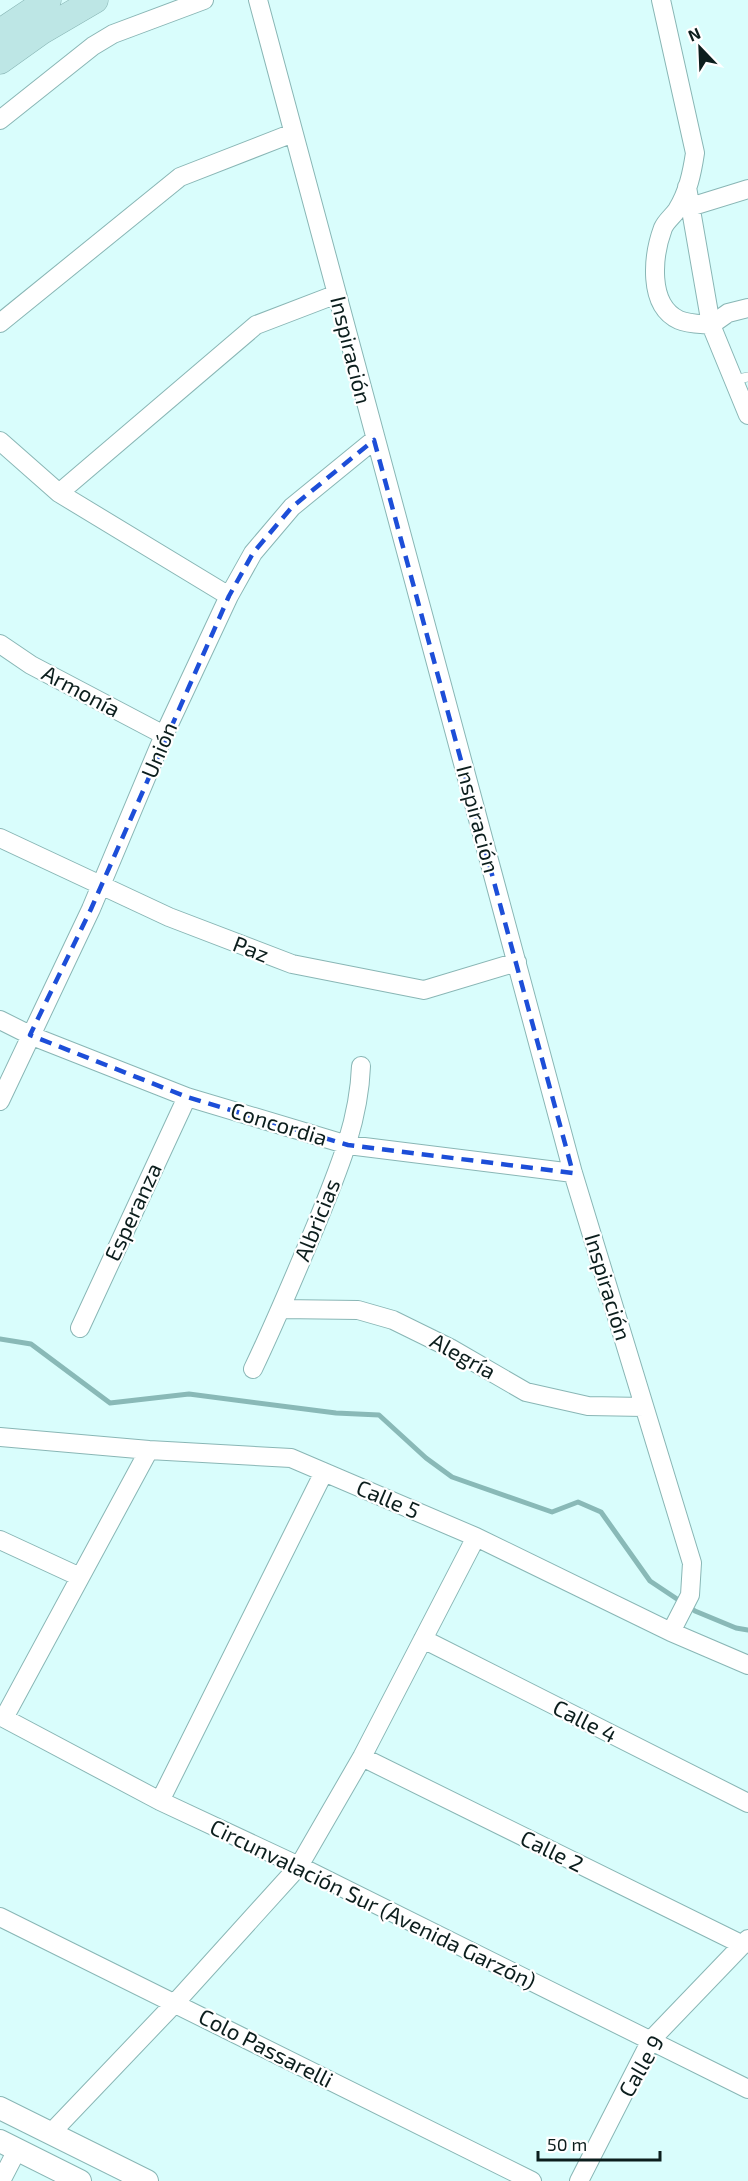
<svg xmlns="http://www.w3.org/2000/svg" width="748" height="2181" font-family="'Exo 2',sans-serif">
	<rect width="100%" height="100%" fill="#d9fdfc"/>
	<g fill="none" stroke-linecap="round" stroke-linejoin="round">
		<!-- stream -->
		<path stroke="#89b9b7" stroke-width="5" d="M0,1339l31,5 79,59 79,-9 147,19 43,2 47,43 26,19 100,35 26,-10 23,10 49,69 45,30 41,17 12,2"/>
		<defs>
			<path id="service" d="M734,380l14,-3"/>
			<path id="minor" d="M258,0l315,1173 119,390 -2,32 -19,37
				M661,0l34,153c-3,20 -7,39 -18,57 -4,6 -11,11 -14,18 -10,27 -16,77 16,92 9,4 23,4 32,5l-24,-138
				M0,120l93,-74 20,-12 91,-34
				M690,207l58,-18
				M748,308l-20,5 -17,12 37,90
				M0,323l180,-146 113,-44
				M0,441l59,52 170,103
				M59,493l197,-168 81,-31
				M0,644l31,21 133,70
				M0,838l169,79 123,47 132,26 93,-28
				M0,1020l32,16 155,61 161,48 225,28
				M0,1101l91,-192 73,-174 65,-139 24,-43 39,-46 82,-67
				M281,1309l77,1 35,10 57,28 76,44 62,14 56,1
				M80,1328l107,-231
				M253,1369c23,-48 43,-96 63,-144 21,-52 43,-102 45,-159
				M0,1437l149,13 142,8 185,79 195,95 77,33
				M0,1540l80,37
				M423,1639l325,164
				M0,1716l160,85 139,65 449,223
				M4,1718l145,-268
				M362,1757l381,188
				M160,1801l164,-329
				M0,1917l532,264
				M51,2133l124,-130 124,-137 63,-109 114,-220
				M1,2181l16,-31
				M579,2181l72,-141 97,-101"/>
			<path id="tertiary" d="M0,2108l147,73
				M0,2141l80,40"/>
			<path id="secondary" d="M0,32l48,-32
				M0,61l42,-30 53,-31"/>
		</defs>
		<!-- service casing -->
		<use href="#service" stroke="#89b6b5" stroke-width="10"/>
		<!-- minor casing -->
		<use href="#minor" stroke="#89b6b5" stroke-width="20"/>
		<!-- tertiary casing -->
		<use href="#tertiary" stroke="#89b6b5" stroke-width="24"/>
		<!-- secondary casing -->
		<use href="#secondary" stroke="#89b6b5" stroke-width="27"/>
		<!-- service -->
		<use href="#service" stroke="#fff" stroke-width="9"/>
		<!-- minor -->
		<use href="#minor" stroke="#fff" stroke-width="18"/>
		<!-- tertiary -->
		<use href="#tertiary" stroke="#fff" stroke-width="22"/>
		<!-- secondary -->
		<use href="#secondary" stroke="#bde6e5" stroke-width="26"/>
	</g>
	<!-- marked area -->
	<path fill="none" stroke="#1d4ed8" stroke-width="4.5" stroke-dasharray="12 8" stroke-linejoin="round" d="M374,440l199,733 -225,-28 -161,-48 -157,-62 61,-126 138,-313 24,-43 39,-46z"/>
	<g text-anchor="middle" stroke-width="4.5" stroke-linejoin="round" paint-order="stroke">
		<!-- street labels -->
		<g font-size="22" fill="#0c1e1d" stroke="#fff">
			<text transform="translate(351 350) rotate(76)" y="8">Inspiración</text>
			<text transform="translate(81 691) rotate(28)" y="8">Armonía</text>
			<text transform="translate(159 750) rotate(-67)" y="8">Unión</text>
			<text transform="translate(478 819) rotate(75)" y="8">Inspiración</text>
			<text transform="translate(251 949) rotate(21)" y="8">Paz</text>
			<text transform="translate(279 1124) rotate(17)" y="8">Concordia</text>
			<text transform="translate(133 1212) rotate(-65)" y="8">Esperanza</text>
			<text transform="translate(317 1220) rotate(-68)" y="8">Albricias</text>
			<text transform="translate(608 1287) rotate(73)" y="8">Inspiración</text>
			<text transform="translate(463 1356) rotate(29)" y="8">Alegría</text>
			<text transform="translate(388 1499) rotate(23)" y="8">Calle 5</text>
			<text transform="translate(585 1721) rotate(27)" y="8">Calle 4</text>
			<text transform="translate(552 1851) rotate(26)" y="8">Calle 2</text>
			<text transform="translate(373 1904) rotate(26)" y="8">Circunvalación Sur (Avenida Garzón)</text>
			<text transform="translate(266 2048) rotate(27)" y="8">Colo Passarelli</text>
			<text transform="translate(641 2066) rotate(-60)" y="8">Calle 9</text>
		</g>
	</g>
	<!-- north arrow -->
	<g transform="translate(700 48) rotate(337)" stroke="#ffffff" stroke-width="4.5" paint-order="stroke">
	<path d="M0-4.5L10 22L0 15L-10 22Z" fill="#0c1e1d"/>
	<text y="-9" font-size="16" font-weight="bold" text-anchor="middle" fill="#0c1e1d">N</text>
	</g>
	<!-- scale -->
	<path d="M538 2151v9h122v-9" fill="none" stroke="#0c1e1d" stroke-width="3"/>
	<text x="547" y="2151" font-size="18" fill="#0c1e1d" stroke="#ffffff" stroke-width="4.5" paint-order="stroke">50 m</text>
</svg>
